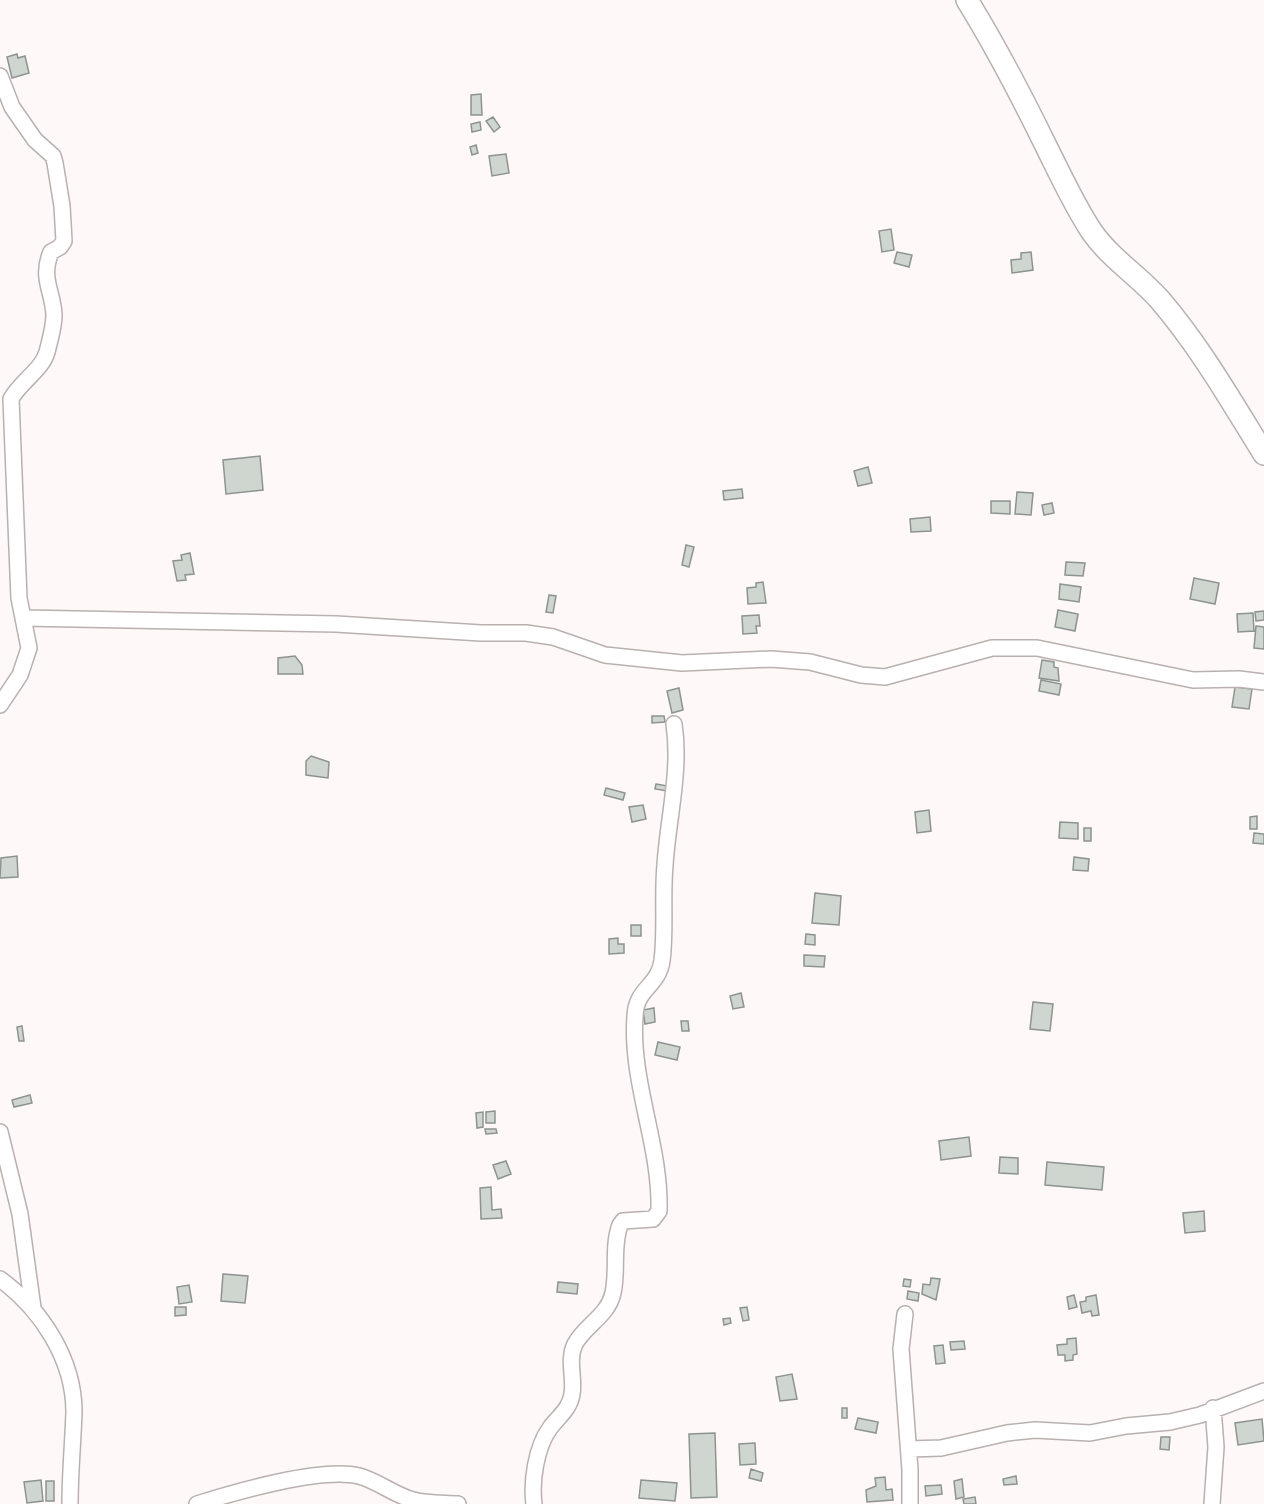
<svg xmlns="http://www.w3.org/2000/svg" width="1264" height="1504" font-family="Jost,sans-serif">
	<rect width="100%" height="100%" fill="#fef8f8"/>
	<!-- building -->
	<path fill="#cfd6d0" stroke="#8d948f" stroke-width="1.5" d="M17,54l1,4 7,-2 4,17 -17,5 -5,-21z
		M481,94l1,21h-11v-20z
		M493,117l7,10 -6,5 -8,-11z
		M480,122l1,8 -9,2 -1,-8z
		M476,145l2,8 -6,2 -2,-8z
		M506,154l3,19 -17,3 -3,-20z
		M891,229l3,21 -12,2 -3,-21z
		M897,252l15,3 -3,12 -15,-4z
		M1031,252l2,18 -21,3 -1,-13 10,-1v-6z
		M260,456l3,34 -37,4 -3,-34z
		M868,467l4,16 -14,3 -4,-15z
		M742,489l1,9 -19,2 -1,-9z
		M1017,492l16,1 -2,22 -16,-1z
		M991,501h19v13l-19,-1z
		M1052,503l2,10 -10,2 -2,-10z
		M930,517l1,14 -20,1 -1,-13z
		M686,545l8,2 -5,20 -7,-2z
		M190,553l4,21 -9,1 1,5 -9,1 -4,-20 9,-1 -1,-5z
		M1066,562l19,1 -2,13 -18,-1z
		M1194,578l25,5 -4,21 -25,-5z
		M763,582l3,21 -18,1 -1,-16 9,-1v-4z
		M1060,584l21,3 -2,15 -20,-3z
		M549,595l7,1 -3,17 -7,-1z
		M1058,610l20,4 -3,17 -20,-4z
		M1264,611v9l-8,1 -1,-9z
		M1253,613l1,18 -16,1 -1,-18z
		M759,615l1,11h-4l1,7 -14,1 -1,-18z
		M1256,626l8,1v22l-10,-1z
		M295,656l7,9 1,9h-25v-16z
		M1042,660l12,2v5l4,1 1,13 -20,-3z
		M1041,680l20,4 -2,11 -20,-4z
		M1235,687l17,2 -3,20 -17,-2z
		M679,688l4,22 -11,3 -5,-22z
		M652,716h12l1,6 -13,1z
		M311,756l18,6 -1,16 -22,-3v-14z
		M656,784l12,2 -1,5 -12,-2z
		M606,788l19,5 -2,7 -19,-5z
		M643,805l3,14 -14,3 -3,-15z
		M929,810l2,21 -14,2 -2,-21z
		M1257,816v13h-7v-12z
		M1060,822l18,1v16l-19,-1z
		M1084,828h7v13h-7z
		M1254,833l10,1v10l-11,-1z
		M17,856l1,21 -18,1 1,-20z
		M1074,857l15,2 -1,12 -15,-1z
		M815,893l26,3 -2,29 -27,-2z
		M631,925h10v11h-10z
		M806,934l9,1v10l-10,-1z
		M618,938v6h6v9l-15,1v-15z
		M804,955l21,1 -1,11 -20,-1z
		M741,993l3,14 -11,2 -3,-13z
		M1033,1002l20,2 -3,27 -20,-2z
		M654,1008l1,14 -10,2 -2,-14z
		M681,1021h7l1,10h-7z
		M22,1026l2,15h-5l-2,-14z
		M658,1042l22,5 -3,13 -22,-5z
		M30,1095l2,8 -18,4 -2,-7z
		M495,1111v12h-9v-11z
		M483,1112v15l-6,1 -1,-15z
		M485,1129h11l1,4 -11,1z
		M969,1137l2,19 -30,4 -2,-19z
		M1000,1157l18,1v16l-19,-1z
		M506,1161l5,13 -13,5 -5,-14z
		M1047,1162l57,5 -2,23 -57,-5z
		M491,1187l1,23 9,-1 1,9 -21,1 -1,-31z
		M1204,1211l1,20 -20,2 -2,-20z
		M223,1274l25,2 -3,27 -24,-2z
		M931,1278l9,1 -4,21 -14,-6 1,-10 7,1z
		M904,1279l7,1 -1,7 -7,-1z
		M558,1282l20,2 -1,10 -20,-2z
		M189,1285l3,17 -13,2 -2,-17z
		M908,1291l11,2 -1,8 -11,-2z
		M1074,1295l3,12 -8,2 -2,-12z
		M1096,1295l3,20 -7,1 -1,-5 -9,2 -2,-11 6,-1v-4z
		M175,1307h11v8l-11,1z
		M747,1307l2,13 -6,1 -3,-13z
		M730,1318l1,5 -7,2 -1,-6z
		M1076,1338l1,16 -4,1v5l-8,1v-6h-7l-1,-10 10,-1v-5z
		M964,1341l1,8 -14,1 -1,-8z
		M943,1345l2,18 -9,1 -2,-18z
		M792,1374l5,25 -17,2 -4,-24z
		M842,1408h5v10h-5z
		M858,1418l20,4 -2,11 -21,-4z
		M1262,1419l2,22 -26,4 -3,-22z
		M715,1433l2,64 -26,1 -2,-64z
		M1161,1437h9l-1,13 -9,-1z
		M755,1443l1,21 -16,1 -1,-21z
		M751,1469l12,4 -2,8 -12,-3z
		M1016,1476l1,8 -13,1 -1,-6z
		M885,1477l1,13 6,-1 1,11 -26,2 -1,-12 10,-4 -1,-8z
		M962,1479l2,18 -8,2 -2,-18z
		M41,1480l2,21 -16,2 -3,-21z
		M641,1480l36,3 -2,18 -36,-3z
		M46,1481h8v20h-8z
		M941,1485l1,9 -16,2 -1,-10z
		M975,1497l1,7h-12l-1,-5z"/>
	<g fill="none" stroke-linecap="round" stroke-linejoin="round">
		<defs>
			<path id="minor" d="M0,76l12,31 23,33 18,16 2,7 7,43 2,35 -4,6 -9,5c-11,26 2,39 3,63 0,12 -4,25 -7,37 -5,18 -27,30 -36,47l8,199 10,50 -9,27 -20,30
				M24,618l312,6 145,9h45l27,4 52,18 77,8 89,-4 39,3 51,13 24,2 107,-29h45l156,32 46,-1 25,3
				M0,1132l20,82 13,94
				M0,1279c41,30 74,80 74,133 -1,30 -4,61 -4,92
				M905,1314l-4,35 9,121v34
				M909,1449l32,-1 66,-15 28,-3 55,3 36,-7 44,-4 30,-7 64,-24
				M197,1504c38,-12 124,-37 162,-28 19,5 35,19 54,24 14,4 31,3 45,4
				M534,1504c-3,-22 2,-57 16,-76 8,-11 20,-19 22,-34 3,-16 -5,-34 3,-50 10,-19 33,-28 38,-51 5,-22 -1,-47 7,-68l3,-4 30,-2 6,-8c2,-66 -29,-129 -24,-195 1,-28 23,-29 27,-55 4,-31 0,-64 3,-96 3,-47 16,-94 9,-141
				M1212,1504l4,-57 -3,-39"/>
			<path id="secondary" d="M967,0c29,47 54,95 78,144 15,30 29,61 47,88 19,27 47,44 68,68 41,48 71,101 104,154"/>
		</defs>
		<!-- minor casing -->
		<use href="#minor" stroke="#bab0b0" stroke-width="18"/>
		<!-- secondary casing -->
		<use href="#secondary" stroke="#bab0b0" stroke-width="24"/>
		<!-- minor -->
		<use href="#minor" stroke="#fff" stroke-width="15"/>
		<!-- secondary -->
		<use href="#secondary" stroke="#fff" stroke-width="21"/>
	</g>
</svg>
